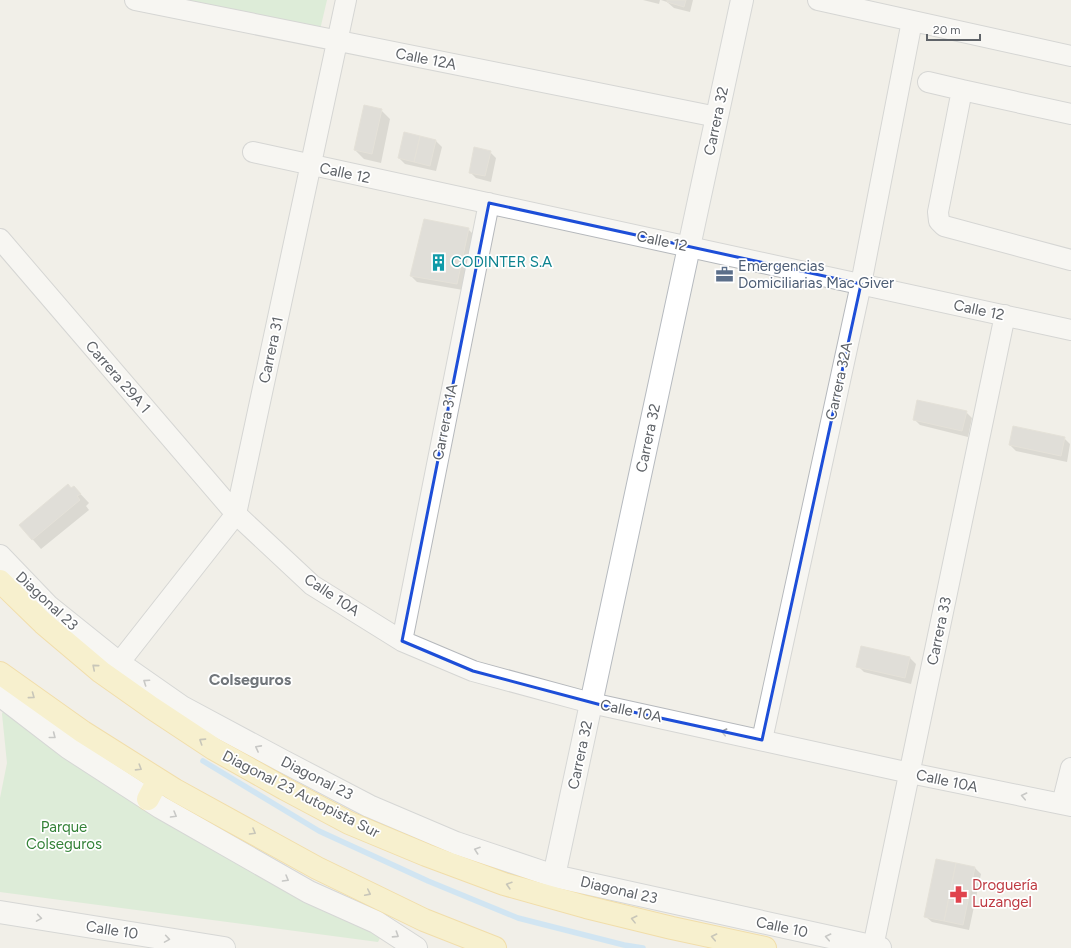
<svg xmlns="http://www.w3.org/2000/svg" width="1071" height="948" font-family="Figtree,sans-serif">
	<rect width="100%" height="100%" fill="#f1efe8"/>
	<!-- green -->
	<path fill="#c5e8c5" d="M167,0h160l-8,34z
		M3,711l94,69 208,121 76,35 -3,6 -378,-50v-94l7,-35 -5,-49z"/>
	<!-- shadow -->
	<path fill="#0003" d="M643,0h17l-1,4z
		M661,0h32l-3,12 -16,-4 -7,-6z
		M381,110l9,9 -9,44 -17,-4 -9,-9z
		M436,141l6,6 -6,24 -31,-7 -6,-6z
		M490,152l6,6 -5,24 -15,-4 -6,-6z
		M468,229l6,6 -11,55 -46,-8 -6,-6z
		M966,412l6,6 -4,19 -48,-12 -6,-6z
		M1064,438l6,6 -3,18 -51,-11 -6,-6z
		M74,487l15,16 -3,3 3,4 -48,39 -21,-24z
		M910,658l6,6 -5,20 -47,-12 -6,-6z
		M937,860l38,8 6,6 -12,56 -37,-8 -7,-6z"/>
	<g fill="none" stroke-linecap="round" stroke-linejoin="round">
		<!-- stream -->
		<path stroke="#aadaff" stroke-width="5.5" d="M203,761l116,70 109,50 90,37 106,27 19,3"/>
	</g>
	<!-- building -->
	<path fill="#cccac5" stroke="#d6d1c6" d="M667,0h19l-2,7 -17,-5z
		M364,105l18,4 -10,45 -18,-4z
		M404,132l16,4 -6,26 -16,-4z
		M420,136l16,4 -6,26 -16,-4z
		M474,147l17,4 -6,25 -16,-3z
		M424,219l45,9 -12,56 -47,-8z
		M917,400l50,11 -5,20 -49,-11z
		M1013,426l52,11 -4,19 -52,-11z
		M68,484l3,4 3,-2 7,8 -4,2 3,4 -48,40 -13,-15z
		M861,646l49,11 -5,21 -49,-11z
		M936,859l20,4 -12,58 -20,-4z
		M956,863l19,4 -12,58 -19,-4z"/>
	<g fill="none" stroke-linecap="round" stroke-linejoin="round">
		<defs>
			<path id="street" d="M135,0l582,117
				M818,0l253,56
				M928,82l34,8
				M1071,114l-109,-24 -24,122 1,9 5,5 127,34
				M253,152l818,178
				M0,239l236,275 76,71 90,56 71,30 118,32 319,70 161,33
				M402,641l87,-438
				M119,663l117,-149 110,-514
				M762,740l99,-456 51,-263
				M1062,804l9,-36
				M873,947l132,-632"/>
			<path id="secondary" d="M0,556l48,50 71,57 63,44 99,53 88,46 87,37 98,33 326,72
				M0,695l69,53 91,59 149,85 67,30 40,26
				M554,876l188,-876
				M0,912l224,36"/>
			<path id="primary" d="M0,581l43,42 58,49 51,36 62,41 71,40 64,34 77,32 78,29 82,23 86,21 93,20
				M0,673l83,59 92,58 142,78 107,52 71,28
				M148,799l10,-19"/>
		</defs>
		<!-- street casing -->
		<use href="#street" stroke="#b5b8bc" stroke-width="22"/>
		<!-- secondary casing -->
		<use href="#secondary" stroke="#b6babf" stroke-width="24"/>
		<!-- primary casing -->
		<use href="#primary" stroke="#f2c960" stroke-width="24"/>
		<!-- street -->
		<use href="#street" stroke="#fff" stroke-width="20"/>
		<!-- secondary -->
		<use href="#secondary" stroke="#fff" stroke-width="22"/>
		<!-- primary -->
		<use href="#primary" stroke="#fff2af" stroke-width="22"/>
	</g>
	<!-- one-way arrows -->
	<defs><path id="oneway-chevron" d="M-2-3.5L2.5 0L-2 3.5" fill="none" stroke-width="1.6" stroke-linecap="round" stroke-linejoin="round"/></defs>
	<g stroke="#979581">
		<use href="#oneway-chevron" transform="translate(95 667) rotate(-140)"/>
		<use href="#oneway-chevron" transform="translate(32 696) rotate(36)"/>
		<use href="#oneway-chevron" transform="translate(202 741) rotate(-147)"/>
		<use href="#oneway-chevron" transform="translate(139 768) rotate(32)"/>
		<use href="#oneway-chevron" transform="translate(253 832) rotate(30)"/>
		<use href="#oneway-chevron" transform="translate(509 885) rotate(-163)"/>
		<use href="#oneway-chevron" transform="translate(368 893) rotate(26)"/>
		<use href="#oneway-chevron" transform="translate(634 919) rotate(-166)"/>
		<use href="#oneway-chevron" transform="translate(714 937) rotate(-168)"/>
	</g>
	<g stroke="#979a9d">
		<use href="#oneway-chevron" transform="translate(146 682) rotate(-146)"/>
		<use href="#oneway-chevron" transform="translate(724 732) rotate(-168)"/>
		<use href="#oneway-chevron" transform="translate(53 736) rotate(38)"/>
		<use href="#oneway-chevron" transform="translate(258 748) rotate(-152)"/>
		<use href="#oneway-chevron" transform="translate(1024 796) rotate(-168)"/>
		<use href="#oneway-chevron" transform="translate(174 815) rotate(30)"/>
		<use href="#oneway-chevron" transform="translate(477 850) rotate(-161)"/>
		<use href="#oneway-chevron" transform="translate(286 879) rotate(30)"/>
		<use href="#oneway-chevron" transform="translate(39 918) rotate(9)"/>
		<use href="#oneway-chevron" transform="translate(396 935) rotate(33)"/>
		<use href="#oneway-chevron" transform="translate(828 937) rotate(-168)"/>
		<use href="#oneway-chevron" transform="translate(167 939) rotate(9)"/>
	</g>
	<!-- marked area -->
	<path d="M0 0H1071V948H0ZM489,203l372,81 -99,456 -157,-34 -132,-35 -71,-30z" fill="#f1efe8" fill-opacity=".55" fill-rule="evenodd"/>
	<path fill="none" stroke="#1d4ed8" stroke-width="3" stroke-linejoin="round" d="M489,203l372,81 -99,456 -157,-34 -132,-35 -71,-30z"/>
	<!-- icons -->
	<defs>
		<symbol id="building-bare" viewBox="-9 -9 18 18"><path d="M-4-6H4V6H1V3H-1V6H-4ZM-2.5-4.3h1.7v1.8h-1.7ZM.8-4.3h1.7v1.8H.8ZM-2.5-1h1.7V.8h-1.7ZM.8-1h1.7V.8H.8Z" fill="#0f9aa8" stroke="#fff" stroke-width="2.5" paint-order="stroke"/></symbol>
		<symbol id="office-bare" viewBox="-9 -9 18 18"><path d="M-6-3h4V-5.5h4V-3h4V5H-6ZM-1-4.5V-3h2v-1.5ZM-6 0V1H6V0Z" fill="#5c6f8a" stroke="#fff" stroke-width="2.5" paint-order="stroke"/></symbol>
		<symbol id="pharmacy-bare" viewBox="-9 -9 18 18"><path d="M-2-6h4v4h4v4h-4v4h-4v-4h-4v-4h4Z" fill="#e0444e" stroke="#fff" stroke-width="2.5" paint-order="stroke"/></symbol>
	</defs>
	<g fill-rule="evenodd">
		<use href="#building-bare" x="426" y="250" width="25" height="25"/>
		<use href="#office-bare" x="712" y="262" width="25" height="25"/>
		<use href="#pharmacy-bare" x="946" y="882" width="25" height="25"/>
	</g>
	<g text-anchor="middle" stroke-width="3.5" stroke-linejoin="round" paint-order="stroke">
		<!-- street labels -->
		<g font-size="15" fill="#5f6368" stroke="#fff">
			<text transform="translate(426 59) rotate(11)" y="5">Calle 12A</text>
			<text transform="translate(716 121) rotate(-78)" y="5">Carrera 32</text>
			<text transform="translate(345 173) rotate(12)" y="5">Calle 12</text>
			<text transform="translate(662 241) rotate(12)" y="5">Calle 12</text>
			<text transform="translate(979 310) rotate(12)" y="5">Calle 12</text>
			<text transform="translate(271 350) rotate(-78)" y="5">Carrera 31</text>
			<text transform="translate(118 377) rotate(49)" y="5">Carrera 29A 1</text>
			<text transform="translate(839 381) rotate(-78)" y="5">Carrera 32A</text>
			<text transform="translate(445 422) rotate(-79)" y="5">Carrera 31A</text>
			<text transform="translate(648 438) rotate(-78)" y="5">Carrera 32</text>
			<text transform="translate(332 595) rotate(34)" y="5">Calle 10A</text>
			<text transform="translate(47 601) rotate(43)" y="5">Diagonal 23</text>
			<text transform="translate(939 631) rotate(-78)" y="5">Carrera 33</text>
			<text transform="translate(631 711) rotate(12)" y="5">Calle 10A</text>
			<text transform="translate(580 755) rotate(-78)" y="5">Carrera 32</text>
			<text transform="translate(317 778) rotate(27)" y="5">Diagonal 23</text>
			<text transform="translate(947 781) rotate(12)" y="5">Calle 10A</text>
			<text transform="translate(301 794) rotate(27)" y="5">Diagonal 23 Autopista Sur</text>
			<text transform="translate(619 890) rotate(13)" y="5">Diagonal 23</text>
			<text transform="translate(782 927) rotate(12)" y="5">Calle 10</text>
			<text transform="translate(112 930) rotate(9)" y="5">Calle 10</text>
		</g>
		<!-- culture labels -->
		<g font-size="15" fill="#0d838f" stroke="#fff" text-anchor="start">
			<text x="451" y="267">CODINTER S.A</text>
		</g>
		<!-- service labels -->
		<g font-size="15" fill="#4e5e75" stroke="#fff" text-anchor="start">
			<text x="738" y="271">Emergencias<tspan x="738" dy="17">Domiciliarias Mac Giver</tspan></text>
		</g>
		<!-- park labels -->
		<g font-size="15" fill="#348238" stroke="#fff">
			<text x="64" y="832">Parque<tspan x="64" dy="17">Colseguros</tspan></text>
		</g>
		<!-- health labels -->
		<g font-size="15" fill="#be3a42" stroke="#fff" text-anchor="start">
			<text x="972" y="890">Droguería<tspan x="972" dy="17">Luzangel</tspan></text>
		</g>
		<!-- neighbourhood labels -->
		<g font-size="16" font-weight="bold" fill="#70757a" stroke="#fff">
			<text x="250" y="685">Colseguros</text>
		</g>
	</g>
	<!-- scale -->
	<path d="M927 34v6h53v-6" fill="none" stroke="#5f6368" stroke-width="2"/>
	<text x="933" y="34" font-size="12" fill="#5f6368" stroke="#ffffff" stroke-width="3" paint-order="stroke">20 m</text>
</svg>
